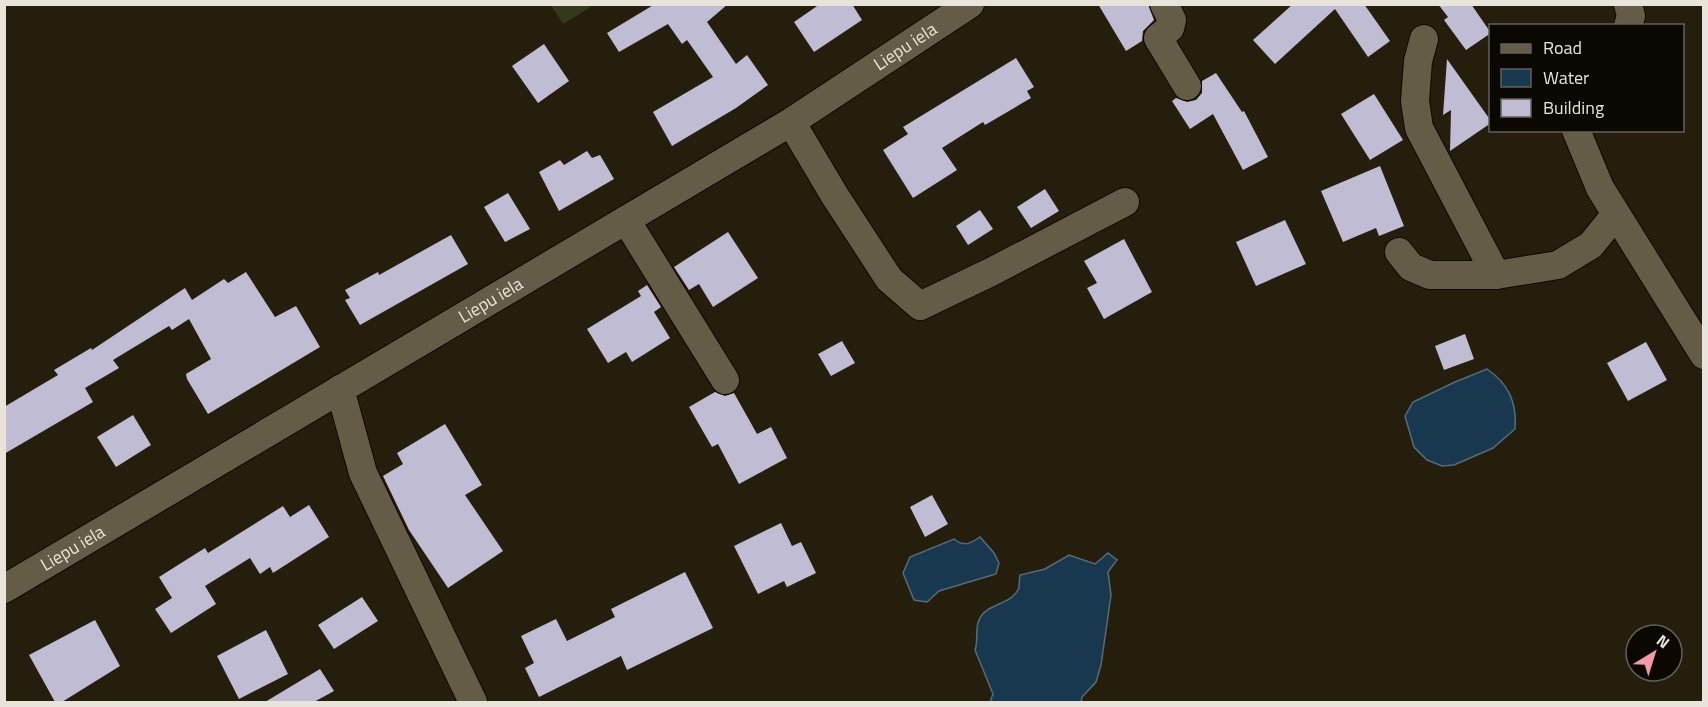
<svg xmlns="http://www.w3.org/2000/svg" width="1708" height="707" font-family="'Titillium Web',sans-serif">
	<rect width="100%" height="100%" fill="#251e0c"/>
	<!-- green -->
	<path fill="#36381c" d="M551,5h43l-31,19z"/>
	<!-- water -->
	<path fill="#17384e" stroke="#566c78" stroke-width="1.5" d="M1487,369c22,15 30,34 28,60l-22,19 -39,17 -12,1 -15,-6 -13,-13 -9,-31 8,-14 42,-20z
		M980,537l14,16 5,10 -3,11 -57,17 -12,11 -13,-2 -11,-27 7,-16 44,-18c10,8 16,5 26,-2z
		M1108,553l9,7 -9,12 3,23 -10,70 -5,17 -14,15 -1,5h-91l3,-8 -18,-44c4,-11 -1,-23 5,-32 7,-14 31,-14 38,-28 2,-4 1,-11 2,-15l25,-6 24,-14 26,9z"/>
	<!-- building -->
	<path fill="#bfbcd3" d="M655,4h73l-21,18 29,42 11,-9 21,30 -32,23 -64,38 -19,-34 60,-35 -26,-37 -5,4 -14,-20 -49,28 -12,-19z
		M820,4h32l10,16 -48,32 -20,-30z
		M1098,4h50l6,16 -11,11 -1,10 -16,10z
		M1293,4h71l26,37 -22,16 -33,-48 -60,55 -22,-24z
		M1438,4h33l20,29 -25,17 -22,-30 4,-3z
		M544,44l25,37 -31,22 -26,-37z
		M1016,58l18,29 -7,4 4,7 -46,27 -2,-3 -41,26 15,22 -44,28 -30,-48 25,-16 -5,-7z
		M1447,59l44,62v2l-41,28 1,-41 -8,5z
		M1216,73l26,39 2,-1 24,46 -25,13 -30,-56 -23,15 -18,-28 4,-3 11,4 9,-2 6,-7v-12z
		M1374,94l29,46 -33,20 -29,-46z
		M587,151l5,7 8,-3 14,24 -55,32 -20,-39 21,-12 4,5z
		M1380,166l24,60 -25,10 -3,-8 -33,14 -22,-51z
		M1045,189l14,22 -28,17 -14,-21z
		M508,193l22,36 -25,13 -21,-35z
		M980,210l13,19 -25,16 -12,-19z
		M1285,220l21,44 -50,22 -20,-44z
		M728,232l30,46 -45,29 -14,-23 -10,6 -15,-23z
		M451,235l17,29 -108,61 -15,-25 5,-2 -5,-8 33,-18 1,3z
		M1124,239l28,53 -48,27 -17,-31 10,-5 -13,-22z
		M246,272l29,45 21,-11 24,41 -112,67 -21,-35 -1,-5 25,-15 -22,-40 -17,11 -3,-4 -56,34 6,8 -34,20 8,14 -89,52v-47l54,-32 -4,-5 37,-22 1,2 93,-62 7,12 32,-21 4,4z
		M647,285l14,22 -7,5 16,26 -38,24 -6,-10 -18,11 -21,-34 54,-33 -3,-5z
		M1465,334l9,25 -30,11 -9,-24z
		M842,341l13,22 -24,13 -13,-22z
		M1646,342l21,38 -39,21 -21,-38z
		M715,392l10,4 9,-3 23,41 14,-7 16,31 -48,26 -21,-40 -6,3 -23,-40z
		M133,415l18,30 -35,22 -19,-30z
		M445,424l37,61 -17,10 38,56 -55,37 -39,-58 -26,-54 20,-12 -6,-11z
		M932,495l16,29 -23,13 -15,-30z
		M309,505l20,32 -56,36 -3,-6 -10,7 -10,-16 -45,28 11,18 -45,29 -16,-24 17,-11 -13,-21 46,-29 3,5 75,-47 7,11z
		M781,523l11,23 9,-4 15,31 -29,14 -3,-6 -26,13 -24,-48z
		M685,572l28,56 -86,42 -6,-14 -82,41 -14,-29 9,-5 -13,-27 35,-17 11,22 48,-24 -4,-8z
		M362,597l16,24 -44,28 -16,-24z
		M95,620l25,46 -58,36h-7l-26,-47z
		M266,630l22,44 -49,25 -22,-43z
		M320,669l14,22 -20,11h-49z"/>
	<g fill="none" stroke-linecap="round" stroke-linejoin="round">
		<defs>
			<g id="minor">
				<path d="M1164,4l8,16 -2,8 -12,10 29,48"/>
				<path d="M1628,26l3,-10 -3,-12"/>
				<path d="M1424,39l-6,22 -3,40 4,27 77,147"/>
				<path d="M791,122l44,74 54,83 31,27 71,-34 134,-70"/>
				<path d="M1576,130l24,58 104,167"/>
				<path d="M626,220l99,160"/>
				<path d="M1399,252l12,15 19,8h66l62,-10 33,-20 25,-31"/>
				<path d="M340,389l23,84 110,229"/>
				<path id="s1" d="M4,589l787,-467 179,-118"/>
			</g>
		</defs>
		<!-- minor casing -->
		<use href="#minor" stroke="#0e0700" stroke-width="30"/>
		<!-- minor -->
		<use href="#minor" stroke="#655c48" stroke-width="28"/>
	</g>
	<g text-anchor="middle" stroke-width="6" stroke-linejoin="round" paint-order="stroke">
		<!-- street labels -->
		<g font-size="18" fill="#e9e4d9" stroke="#0b0803">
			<text dy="6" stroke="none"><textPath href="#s1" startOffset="1052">Liepu iela</textPath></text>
			<text dy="6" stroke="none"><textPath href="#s1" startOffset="566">Liepu iela</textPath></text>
			<text dy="6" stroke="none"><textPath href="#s1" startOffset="80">Liepu iela</textPath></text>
		</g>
	</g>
	<!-- border -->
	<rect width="1708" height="707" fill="none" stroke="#e9e4d9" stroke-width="12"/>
	<!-- legend -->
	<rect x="1489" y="24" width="195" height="108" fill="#0b0803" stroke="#646059" stroke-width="1.5"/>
	<rect x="1501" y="44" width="30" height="9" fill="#655c48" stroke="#646059" stroke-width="1.5"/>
	<text x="1543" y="54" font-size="18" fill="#e9e4d9">Road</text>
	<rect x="1501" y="69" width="30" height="18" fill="#17384e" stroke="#646059" stroke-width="1.5"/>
	<text x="1543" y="84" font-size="18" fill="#e9e4d9">Water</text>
	<rect x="1501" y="99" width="30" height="18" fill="#bfbcd3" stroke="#646059" stroke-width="1.5"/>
	<text x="1543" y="114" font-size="18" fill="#e9e4d9">Building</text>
	<!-- north arrow -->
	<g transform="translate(1654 653) rotate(38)"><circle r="28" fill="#0b0803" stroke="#646059" stroke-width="1.5"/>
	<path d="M0-4.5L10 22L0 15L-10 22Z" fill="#f49aa6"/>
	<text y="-9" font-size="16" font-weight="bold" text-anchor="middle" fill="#e9e4d9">N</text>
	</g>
</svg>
